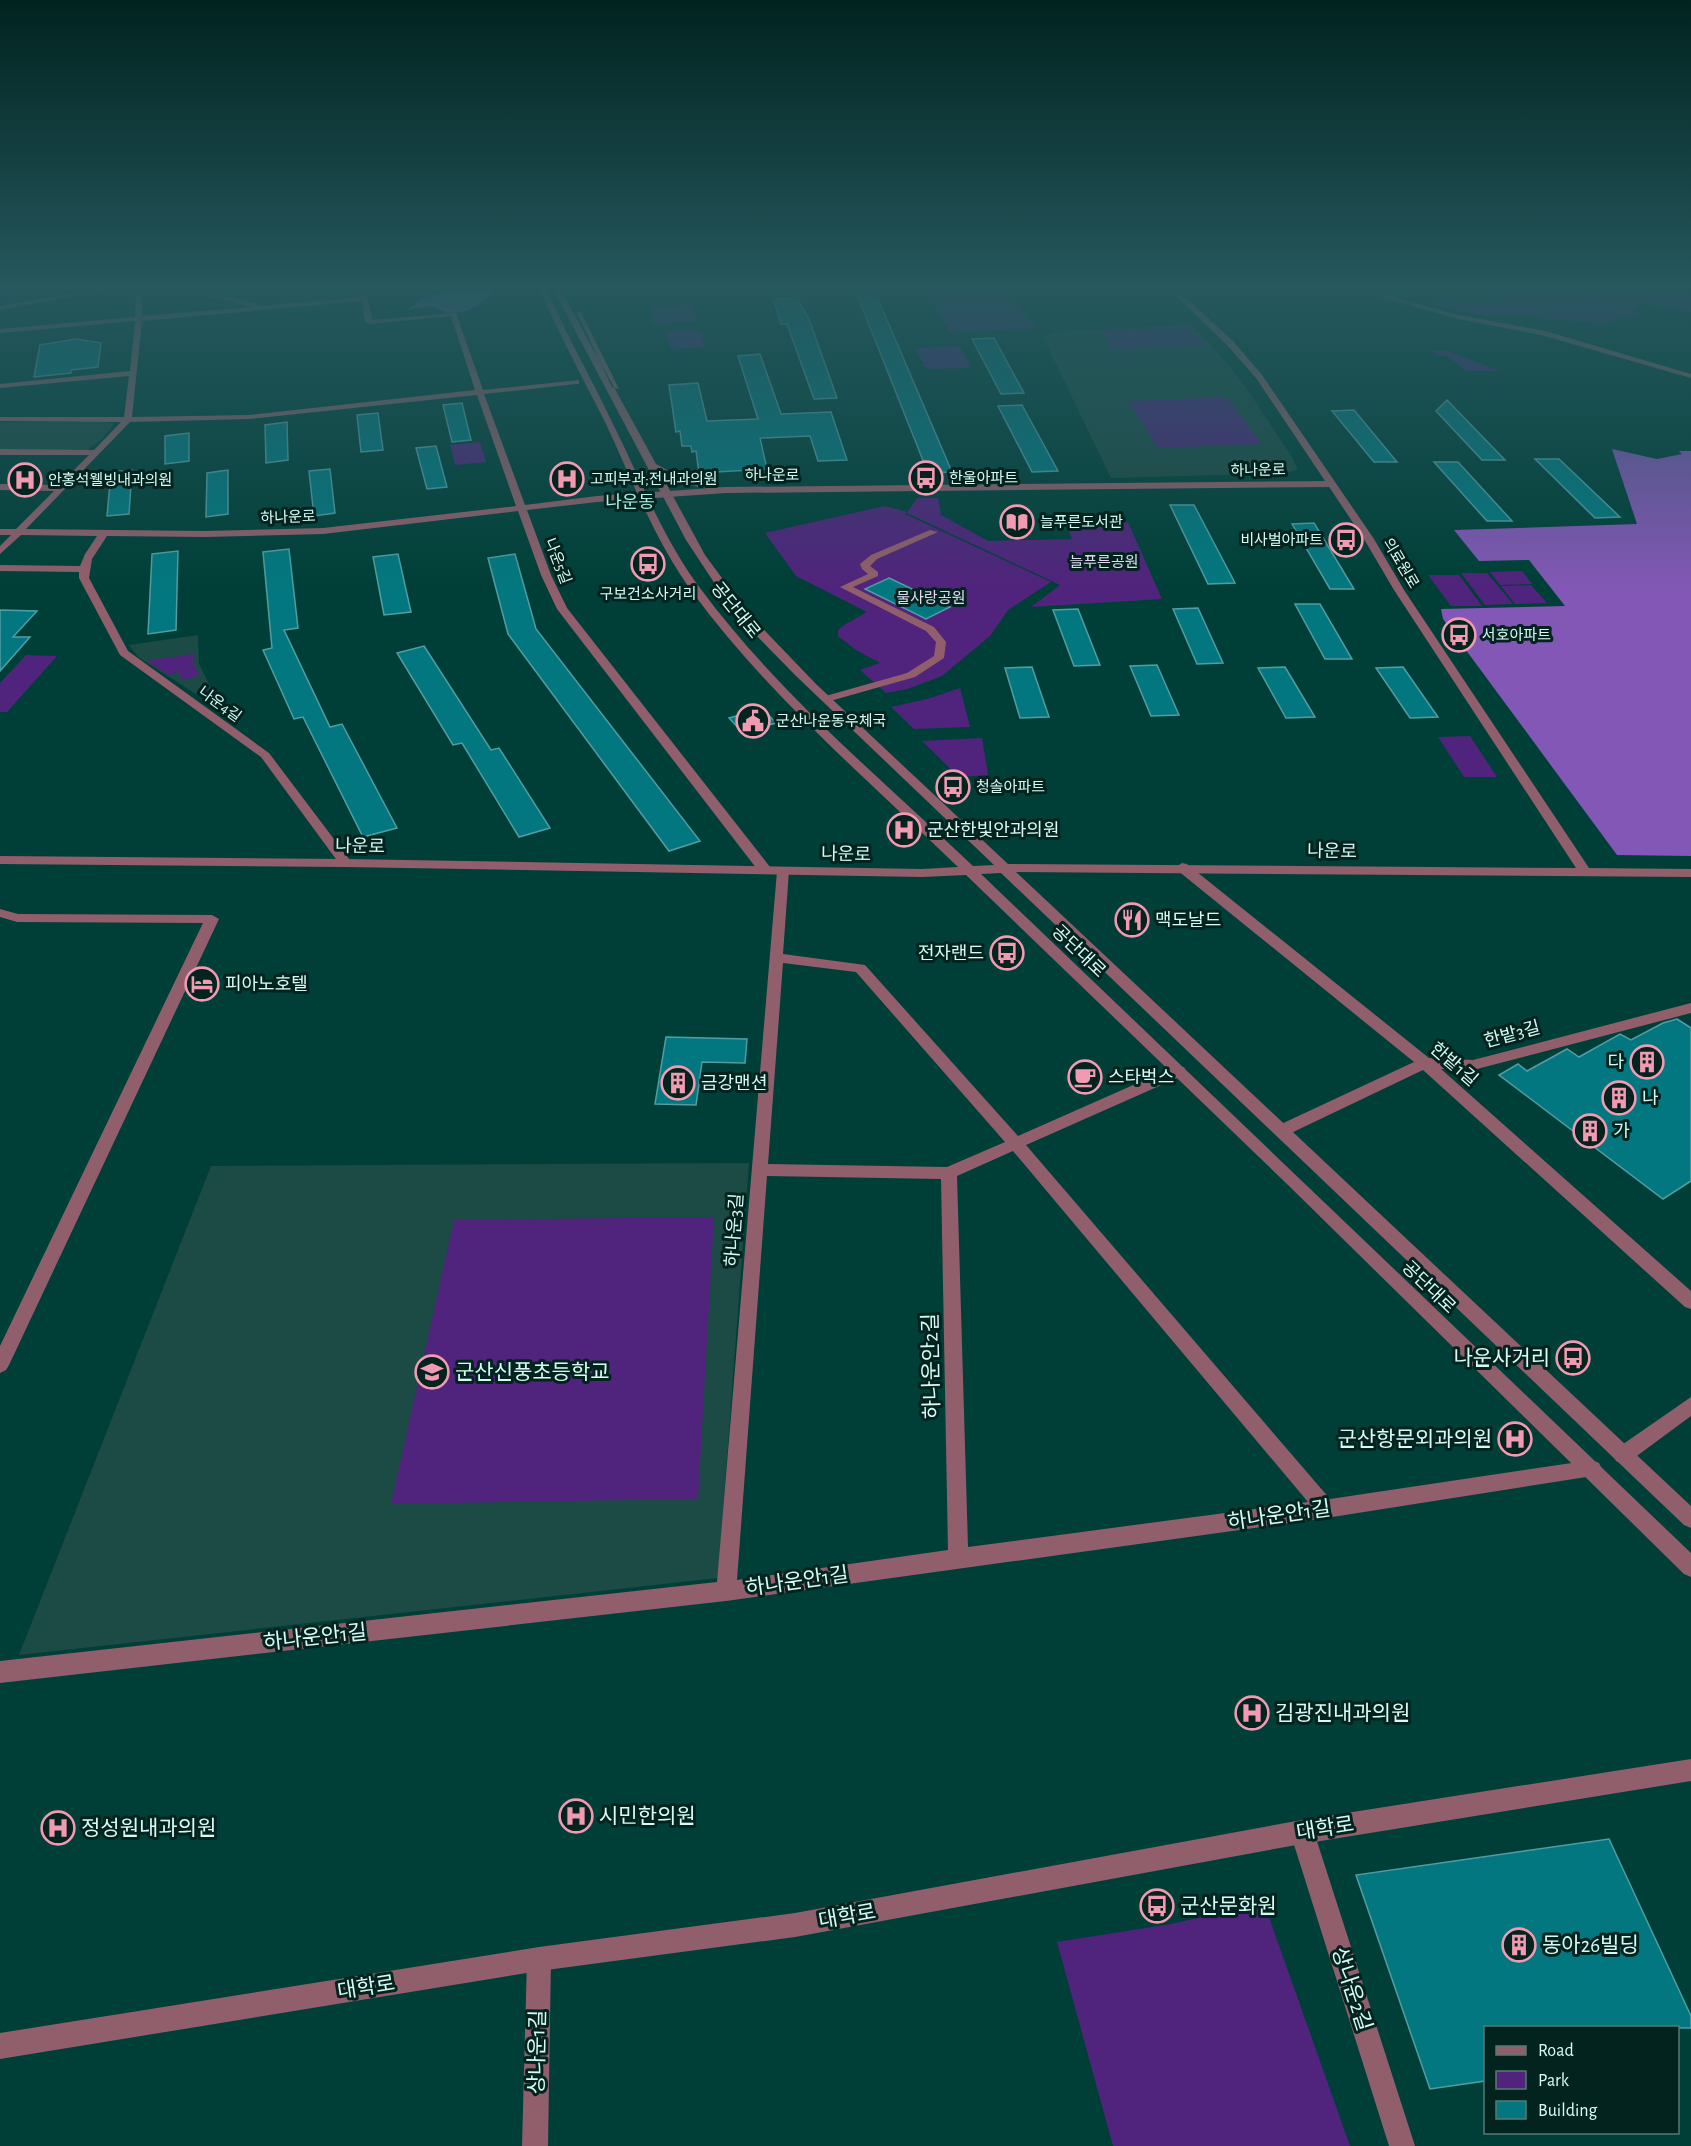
<svg xmlns="http://www.w3.org/2000/svg" width="1691" height="2146" font-family="'Alegreya Sans','Noto Sans KR',sans-serif">
	<rect width="100%" height="100%" fill="#003f38"/>
	<!-- built -->
	<path fill="#1c4a44" d="M1191,324l36,39 22,29 41,62 8,15 -12,4 -175,5 -68,-141 17,-5z
		M0,422h108l6,2 -13,16 -15,11h-86z
		M198,635l1,29 13,26 -16,4 -58,-37 -9,-12z
		M749,1163l-31,415 -699,77 192,-489z"/>
	<!-- green -->
	<path fill="#50247c" d="M0,285h67l-67,12z
		M1002,285l34,43 -86,5 -25,-47z
		M1494,285h52l40,6 40,-5 65,10v16l-51,-10 -3,1 5,3 -9,3 7,5 -2,2 -22,2 -9,5 -6,1 -35,-4h-17l-12,-4 -57,-1 -48,-10 4,-7c18,3 52,11 65,-3l-7,-5z
		M693,305l3,17 -42,2 -3,-17z
		M1192,328l14,18 -94,3 -11,-19z
		M700,330l5,17 -34,2 -5,-18z
		M960,346l10,20 -5,2 -34,1 -7,-3 -8,-18z
		M1444,350l56,21h-33l-21,-16 -9,1 -6,-5z
		M1226,397l36,47 -104,4 -30,-47z
		M480,442l6,20 -31,3 -5,-20z
		M917,498h21l3,17 47,26 84,-2 -6,-15 62,-2 34,77 -131,8 29,-22 -153,-72z
		M885,506l22,6 -2,2 146,68 -43,28 -18,26 -48,40 -35,13 -21,4 -26,-23 20,-7 -24,-13 -18,-14v-6l6,-5 23,-13 -71,-36 -31,-43z
		M1522,571l10,13 -32,1 -10,-13z
		M1461,573h26l26,31 -28,1z
		M1428,575h31l23,31h-31z
		M1531,585l16,18 -32,1 -14,-18z
		M193,654l1,10 6,12 -18,4 -6,-12 1,5 -8,2 -23,-14z
		M26,655l31,1 -50,56h-7v-29z
		M960,688l10,39 -56,2 -23,-22 36,-8z
		M1470,736l27,41h-33l-26,-40z
		M982,738l6,37 -29,2 -37,-36z
		M714,1217l-16,282 -307,5 63,-284z
		M1264,1903l86,243h-237l-56,-204 114,-18z"/>
	<!-- forest -->
	<path fill="#8257b5" d="M451,286h39v3l6,2 -23,17 -11,4 -15,1 -14,-7 -26,4 14,-11 19,-6z
		M1612,449l45,10 25,-5 -3,-3h12v405l-74,-1 -174,-236 -2,-10 124,-3 -36,-46 -50,1 -25,-31 183,-6z"/>
	<!-- building -->
	<path fill="#03777f" stroke="#519da3" stroke-width="1.5" d="M858,285h13l5,9 76,178 -24,1 -74,-186z
		M797,298l12,21 28,79 -23,1 -27,-75h-6l-8,-25z
		M994,338l30,55 -23,1 -29,-55z
		M76,339l25,4 -3,24 -27,3v3l-37,4 6,-32z
		M760,354l21,60 50,-2 16,48 -29,1 -8,-25 -50,2 7,31 -68,4 -3,-22 -4,1 -1,-6h-9l-2,-15 -4,1 -7,-47 29,-2 9,38 51,-2 -20,-63z
		M1447,400l58,60h-23l-46,-49z
		M462,403l9,37 -19,2 -9,-37z
		M1022,405l36,66 -26,1 -34,-66z
		M1354,410l43,52h-23l-42,-51z
		M378,413l5,37 -22,2 -4,-37z
		M287,422l1,38 -22,3 -1,-38z
		M189,433v28l-24,3v-28z
		M436,446l11,41 -20,2 -11,-41z
		M1535,459h24l61,58 -25,1z
		M1434,462h24l54,59h-25z
		M330,469l5,44 -21,3 -5,-45z
		M132,470l-3,44 -22,2 4,-44z
		M228,470v44l-22,3 1,-44z
		M1170,505h24l41,78 -27,1z
		M1314,523l40,66h-24l-38,-65z
		M289,549l9,79 -14,2 46,97 12,-3 55,104 -34,9 -60,-120 -9,2 -31,-69 9,-2 -9,-96z
		M178,551l-2,79 -28,4 4,-80z
		M398,554l13,58 -27,3 -11,-58z
		M515,554l21,75 164,212 -31,10 -161,-217 -20,-76z
		M889,578l61,29 -24,12 -61,-30z
		M1295,604h25l32,55h-27z
		M1198,608l25,55 -26,1 -24,-55z
		M1078,609l22,56 -26,1 -21,-56z
		M0,610l37,1 -24,26h17l-30,34z
		M424,646l67,104 8,-2 51,80 -31,9 -57,-94 -9,2 -56,-92z
		M1157,665l22,50 -28,1 -21,-50z
		M1032,667l17,50 -29,1 -15,-50z
		M1285,667l30,50 -29,1 -28,-50z
		M1403,667l35,50 -28,1 -34,-50z
		M763,709l13,14 -34,9 -13,-14z
		M1677,1019l14,9v153l-28,18 -164,-124 19,-11 9,7 40,-22 12,8 41,-23 11,6 32,-17z
		M666,1037l81,2 -2,24 -43,-1 -6,43 -41,-1z
		M1609,1839l82,177v12h-206v53l-55,8 -74,-214z"/>
	<g fill="none" stroke-linecap="round" stroke-linejoin="round">
		<!-- minor -->
		<path fill="#905f6b" fill-rule="evenodd" d="M136,285h6v31l111,-9 -45,-11 -13,-11c8,0 10,5 18,8 14,6 30,5 44,11l1,2 103,-9 -2,-12h6l7,35 84,-7 27,77 96,-10v4h-3l-92,10 41,111 72,-9 129,-9 605,-6 4,3 -4,3 -605,6 -129,9 -70,8 24,65 16,33 203,259 1,3 -1,3h-10l-203,-264 -16,-34 -23,-64 -195,23 -118,3 -98,-1 -15,23 -3,19 39,73 141,102 83,110 -6,4 -5,-1 -80,-109 -141,-102 -41,-77v-6l-79,-1v-6l80,1 5,-12 12,-18 -76,-1 -21,19v-8l11,-11h-11v-6h16l38,-38 -54,-1v-6l59,1 30,-30h-89v-6l94,1 27,-28 -121,-1v-4h124l5,-41 -129,12v-4l130,-13 5,-50 -135,12v-4l135,-12zM362,301l3,21 4,2 82,-8 24,74 -226,25 -117,2 10,-96zM477,395l39,111 -193,22 -118,3 -179,-2 104,-107 119,-3z
			M231,285h10v1l-3,2z
			M930,530l8,2 -61,27 -7,7 8,6v4l-25,11 81,40 12,15 -2,16 -29,19 -85,24h-8v-4l85,-24 27,-17 2,-14 -10,-11 -86,-44 28,-13 -6,-5 -2,-5 11,-9z
			M1182,863l5,1 242,194 44,2 218,-57v10l-218,57 -32,-1 250,222v18l-6,-2 -262,-237 -134,64h-12l-2,-4 2,-4 137,-64 -237,-192 -1,-3z
			M783,867l6,4 -6,83 82,11 153,171 156,-69h10l2,4 -2,4 -158,70 304,354 262,-39 7,3 3,6 -3,6 -273,43 -600,83 -726,82v-22l717,-79 60,-711zM783,963l73,9 149,170 -58,25 -179,-3zM1013,1151l295,351 -340,45 -11,-371zM767,1176l174,3 7,371 -211,30z
			M0,909l18,5 194,1 7,4 -210,446 -3,5 -6,3v-27l203,-423 -186,-1 -17,-5z
			M1691,1397v19l-61,45 -7,3 -7,-3 -3,-6 3,-6z
			M1302,1820l8,4 4,8 101,314h-26l-99,-314 4,-8z
			M539,1947l9,3 3,9 -3,187h-26l5,-187 3,-9z"/>
		<!-- tertiary -->
		<path fill="#905f6b" fill-rule="evenodd" d="M116,285h17l-133,25v-4z
			M538,285h7c20,48 46,92 68,139 28,56 49,113 87,164 77,104 179,189 273,278l21,-1 -199,-190 -42,-43 -36,-45 -31,-47 -135,-255h7l98,179 26,14 48,12 -4,3 -50,-11 -15,-8 44,81 42,57 69,72 192,180 568,4 -182,-278 -30,-51 -108,-161 -29,-33 -62,-60h7l61,56 29,34 112,164 30,51 185,278 102,1v8l-675,-5 675,634v22l-7,-3 -683,-652 -20,1 710,679v24l-7,-3 -396,-389 -322,-310 -44,2 -576,-10 -346,-3v-8l346,3 576,10 36,-2c-91,-88 -190,-172 -265,-274 -38,-52 -60,-111 -87,-169 -23,-46 -48,-91 -68,-139z
			M1338,285h12l109,30 86,16 146,43v4l-150,-43 -83,-16z
			M576,311l5,1 38,77 -7,-2z
			M1691,1759v22l-389,63 -507,93 -256,34 -539,88v-26l539,-86 256,-34 507,-93z"/>
	</g>
	<!-- sky -->
	<linearGradient id="sky" x2="0" y2="1"><stop stop-color="#00231f"/><stop offset="0.49" stop-color="#26585e"/><stop offset="1" stop-color="#26585e" stop-opacity="0"/></linearGradient>
	<rect width="1691" height="586" fill="url(#sky)"/>
	<!-- icons -->
	<defs>
		<symbol id="bus-ring" viewBox="-11 -11 22 22"><circle r="9.5" fill="#03231f" stroke="#f19ab1" stroke-width="1.5"/><path d="M-5-6H5V4H4V6H2V4H-2V6H-4V4H-5ZM-3.5-4V0h7V-4ZM-3.5 1.2v1.5H-2V1.2ZM2 1.2v1.5H3.5V1.2Z" fill="#f19ab1"/></symbol>
		<symbol id="hospital-ring" viewBox="-11 -11 22 22"><circle r="9.5" fill="#03231f" stroke="#f19ab1" stroke-width="1.5"/><path d="M-5-5h3v3.5h4V-5h3V5h-3V1.5h-4V5h-3Z" fill="#f19ab1"/></symbol>
		<symbol id="library-ring" viewBox="-11 -11 22 22"><circle r="9.5" fill="#03231f" stroke="#f19ab1" stroke-width="1.5"/><path d="M-6-4Q-3-5.5-.7-3.5V5Q-3 3-6 4ZM6-4Q3-5.5 .7-3.5V5Q3 3 6 4Z" fill="#f19ab1"/></symbol>
		<symbol id="civic-ring" viewBox="-11 -11 22 22"><circle r="9.5" fill="#03231f" stroke="#f19ab1" stroke-width="1.5"/><path d="M-.6-6.5H3V-4.5H.6V-3L4-1V1h2V6H-6V1h2V-1L-.6-3ZM-1.2 2.5V6h2.4V2.5Z" fill="#f19ab1"/></symbol>
		<symbol id="restaurant-ring" viewBox="-11 -11 22 22"><circle r="9.5" fill="#03231f" stroke="#f19ab1" stroke-width="1.5"/><path d="M-5-6h1v4h1v-4h1v4h1v-4h1v5L-1.5 .5V6h-2V.5L-5-1ZM5-6V6H3V1.5H1.5Q1.5-4 5-6Z" fill="#f19ab1"/></symbol>
		<symbol id="hotel-ring" viewBox="-11 -11 22 22"><circle r="9.5" fill="#03231f" stroke="#f19ab1" stroke-width="1.5"/><path d="M-6-4.5h1.5V1H6V5H4.5V3h-9V5H-6ZM-4 0a1.8 1.8 0 1 1 3.6 0ZM.5 0V-2.5h3Q6-2.5 6 0Z" fill="#f19ab1"/></symbol>
		<symbol id="building-ring" viewBox="-11 -11 22 22"><circle r="9.5" fill="#03231f" stroke="#f19ab1" stroke-width="1.5"/><path d="M-4-6H4V6H1V3H-1V6H-4ZM-2.5-4.3h1.7v1.8h-1.7ZM.8-4.3h1.7v1.8H.8ZM-2.5-1h1.7V.8h-1.7ZM.8-1h1.7V.8H.8Z" fill="#f19ab1"/></symbol>
		<symbol id="cafe-ring" viewBox="-11 -11 22 22"><circle r="9.5" fill="#03231f" stroke="#f19ab1" stroke-width="1.5"/><path d="M-5.5-4.5H6V0H3Q3 3.5 0 3.5H-2.5Q-5.5 3.5-5.5 0ZM3-3.2v2h1.7v-2ZM-6 4.5H4V6H-6Z" fill="#f19ab1"/></symbol>
		<symbol id="school-ring" viewBox="-11 -11 22 22"><circle r="9.5" fill="#03231f" stroke="#f19ab1" stroke-width="1.5"/><path d="M0-5L7-2L0 1L-7-2ZM-4 1L0 2.5L4 1V4Q0 6-4 4Z" fill="#f19ab1"/></symbol>
	</defs>
	<g fill-rule="evenodd">
		<use href="#bus-ring" x="907" y="459" width="38" height="38"/>
		<use href="#hospital-ring" x="548" y="460" width="38" height="38"/>
		<use href="#hospital-ring" x="6" y="461" width="38" height="38"/>
		<use href="#library-ring" x="998" y="503" width="38" height="38"/>
		<use href="#bus-ring" x="1327" y="521" width="38" height="38"/>
		<use href="#bus-ring" x="629" y="545" width="38" height="38"/>
		<use href="#bus-ring" x="1440" y="616" width="38" height="38"/>
		<use href="#civic-ring" x="734" y="702" width="38" height="38"/>
		<use href="#bus-ring" x="934" y="768" width="38" height="38"/>
		<use href="#hospital-ring" x="885" y="811" width="38" height="38"/>
		<use href="#restaurant-ring" x="1113" y="901" width="38" height="38"/>
		<use href="#bus-ring" x="988" y="934" width="38" height="38"/>
		<use href="#hotel-ring" x="183" y="965" width="38" height="38"/>
		<use href="#building-ring" x="1628" y="1043" width="38" height="38"/>
		<use href="#cafe-ring" x="1066" y="1058" width="38" height="38"/>
		<use href="#building-ring" x="659" y="1064" width="38" height="38"/>
		<use href="#building-ring" x="1600" y="1079" width="38" height="38"/>
		<use href="#building-ring" x="1571" y="1112" width="38" height="38"/>
		<use href="#bus-ring" x="1554" y="1339" width="38" height="38"/>
		<use href="#school-ring" x="413" y="1353" width="38" height="38"/>
		<use href="#hospital-ring" x="1496" y="1420" width="38" height="38"/>
		<use href="#hospital-ring" x="1233" y="1694" width="38" height="38"/>
		<use href="#hospital-ring" x="557" y="1797" width="38" height="38"/>
		<use href="#hospital-ring" x="39" y="1809" width="38" height="38"/>
		<use href="#bus-ring" x="1138" y="1887" width="38" height="38"/>
		<use href="#building-ring" x="1500" y="1926" width="38" height="38"/>
	</g>
	<g text-anchor="middle" stroke-width="6" stroke-linejoin="round" paint-order="stroke">
		<!-- far-street labels -->
		<g font-size="15" fill="#d7fbf4" stroke="#03231f">
			<text transform="translate(1258 470) rotate(-1)" y="5">하나운로</text>
			<text x="772" y="480">하나운로</text>
			<text transform="translate(288 517) rotate(-2)" y="5">하나운로</text>
			<text transform="translate(558 561) rotate(69)" y="5">나운5길</text>
			<text transform="translate(1401 563) rotate(59)" y="5">의료원로</text>
			<text transform="translate(220 704) rotate(36)" y="5">나운4길</text>
		</g>
		<!-- far-poi labels -->
		<g font-size="15" fill="#d7fbf4" stroke="#03231f" text-anchor="start">
			<text x="949" y="483">한울아파트</text>
			<text x="590" y="484">고피부과;전내과의원</text>
			<text x="48" y="485">안홍석웰빙내과의원</text>
			<text x="1040" y="527">늘푸른도서관</text>
			<text x="1323" y="545" text-anchor="end">비사벌아파트</text>
			<text x="648" y="599" text-anchor="middle">구보건소사거리</text>
			<text x="1482" y="640">서호아파트</text>
			<text x="776" y="726">군산나운동우체국</text>
			<text x="976" y="792">청솔아파트</text>
		</g>
		<!-- far-park labels -->
		<g font-size="15" fill="#e1d8f1" stroke="#03231f">
			<text x="1104" y="567">늘푸른공원</text>
			<text x="931" y="603">물사랑공원</text>
		</g>
		<!-- far-quarter labels -->
		<g font-size="18" fill="#a7f1e5" stroke="#03231f">
			<text x="630" y="508">나운동</text>
		</g>
		<!-- street labels -->
		<g font-size="18" fill="#d7fbf4" stroke="#03231f">
			<text transform="translate(736 610) rotate(51)" y="6">공단대로</text>
			<text transform="translate(360 846) rotate(1)" y="6">나운로</text>
			<text transform="translate(1332 851) rotate(1)" y="6">나운로</text>
			<text transform="translate(846 854) rotate(1)" y="6">나운로</text>
			<text transform="translate(1079 951) rotate(44)" y="6">공단대로</text>
			<text transform="translate(1512 1034) rotate(-15)" y="6">한밭3길</text>
			<text transform="translate(1454 1064) rotate(41)" y="6">한밭1길</text>
			<text transform="translate(734 1230) rotate(-86)" y="6">하나운3길</text>
			<text transform="translate(1429 1287) rotate(44)" y="6">공단대로</text>
		</g>
		<!-- poi labels -->
		<g font-size="18" fill="#d7fbf4" stroke="#03231f" text-anchor="start">
			<text x="927" y="836">군산한빛안과의원</text>
			<text x="1155" y="926">맥도날드</text>
			<text x="984" y="959" text-anchor="end">전자랜드</text>
			<text x="225" y="990">피아노호텔</text>
			<text x="1624" y="1068" text-anchor="end">다</text>
			<text x="1108" y="1083">스타벅스</text>
			<text x="701" y="1089">금강맨션</text>
			<text x="1642" y="1104">나</text>
			<text x="1613" y="1137">가</text>
		</g>
		<!-- near-poi labels -->
		<g font-size="21" fill="#d7fbf4" stroke="#03231f" text-anchor="start">
			<text x="1550" y="1365" text-anchor="end">나운사거리</text>
			<text x="455" y="1379">군산신풍초등학교</text>
			<text x="1492" y="1446" text-anchor="end">군산항문외과의원</text>
			<text x="1275" y="1720">김광진내과의원</text>
			<text x="599" y="1823">시민한의원</text>
			<text x="81" y="1835">정성원내과의원</text>
			<text x="1180" y="1913">군산문화원</text>
			<text x="1542" y="1952">동아26빌딩</text>
		</g>
		<!-- near-street labels -->
		<g font-size="21" fill="#d7fbf4" stroke="#03231f">
			<text transform="translate(931 1366) rotate(-91)" y="7">하나운안2길</text>
			<text transform="translate(1279 1515) rotate(-8)" y="7">하나운안1길</text>
			<text transform="translate(797 1581) rotate(-8)" y="7">하나운안1길</text>
			<text transform="translate(315 1637) rotate(-6)" y="7">하나운안1길</text>
			<text transform="translate(1325 1828) rotate(-9)" y="7">대학로</text>
			<text transform="translate(847 1916) rotate(-10)" y="7">대학로</text>
			<text transform="translate(366 1987) rotate(-9)" y="7">대학로</text>
			<text transform="translate(1352 1989) rotate(72)" y="7">상나운2길</text>
			<text transform="translate(537 2052) rotate(-89)" y="7">상나운1길</text>
		</g>
	</g>
	<!-- legend -->
	<rect x="1484" y="2026" width="195" height="108" fill="#03231f" stroke="#587974" stroke-width="1.5"/>
	<rect x="1496" y="2046" width="30" height="9" fill="#905f6b" stroke="#587974" stroke-width="1.5"/>
	<text x="1538" y="2056" font-size="18" fill="#d7fbf4">Road</text>
	<rect x="1496" y="2071" width="30" height="18" fill="#50247c" stroke="#587974" stroke-width="1.5"/>
	<text x="1538" y="2086" font-size="18" fill="#d7fbf4">Park</text>
	<rect x="1496" y="2101" width="30" height="18" fill="#03777f" stroke="#587974" stroke-width="1.5"/>
	<text x="1538" y="2116" font-size="18" fill="#d7fbf4">Building</text>
</svg>
